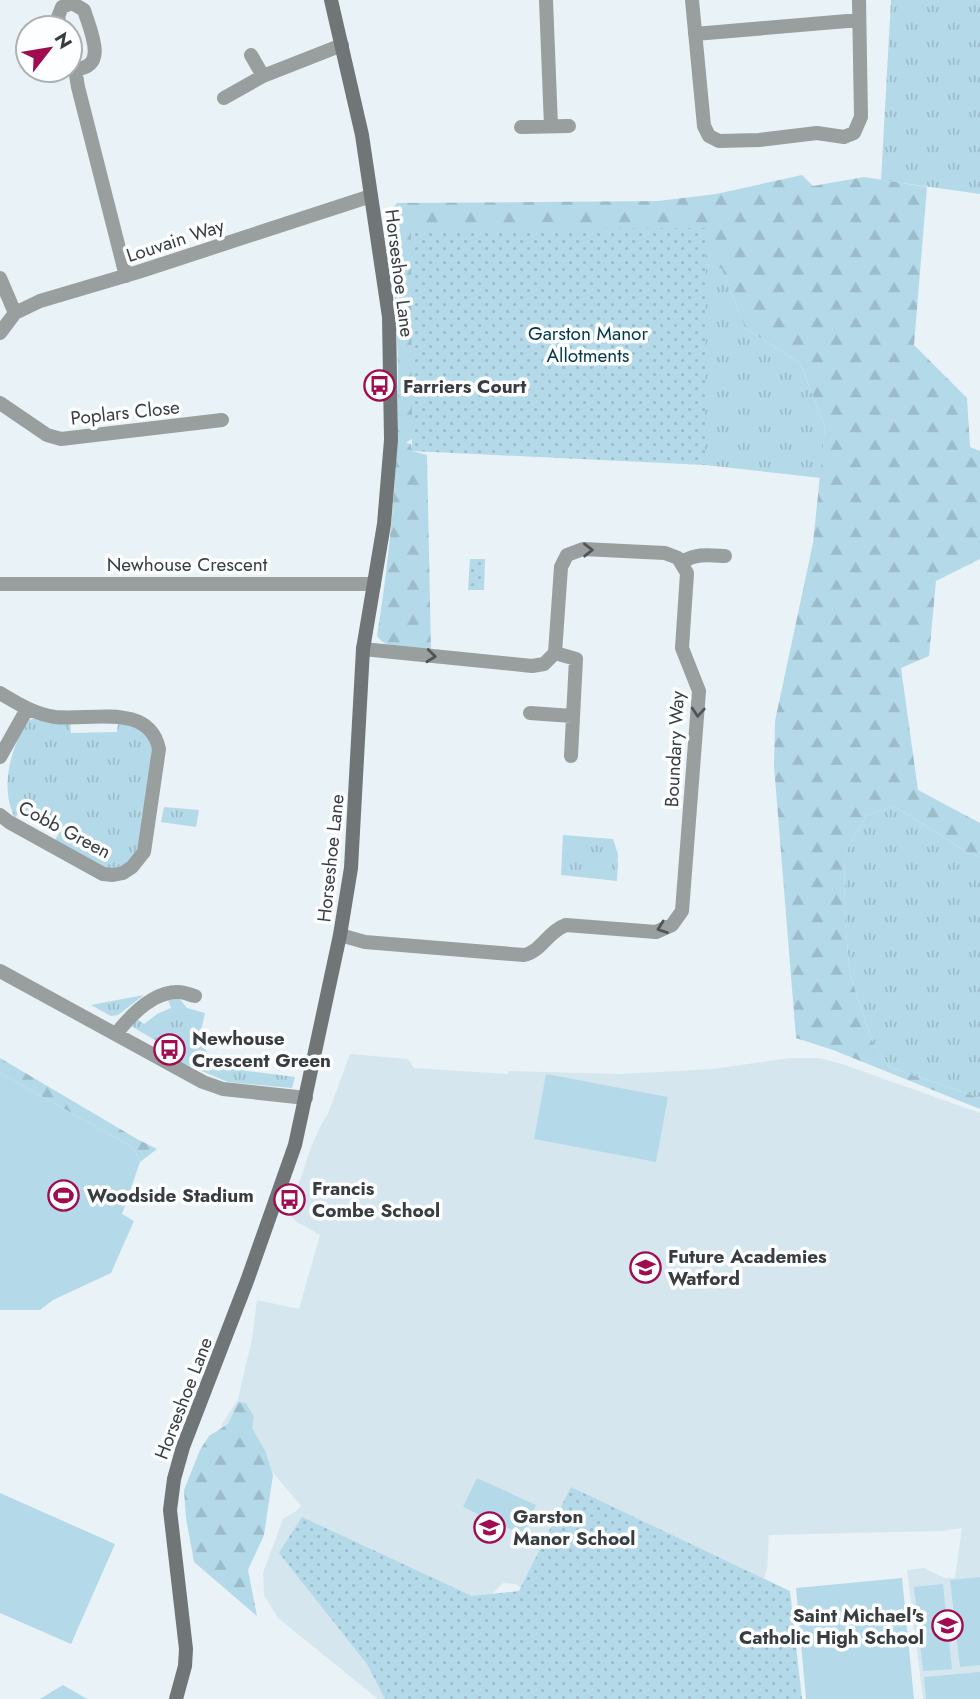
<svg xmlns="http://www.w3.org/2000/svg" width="980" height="1699" font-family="Jost,sans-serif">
	<defs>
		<pattern id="grass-tufts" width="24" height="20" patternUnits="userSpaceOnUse" patternTransform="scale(1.75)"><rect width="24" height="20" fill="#b4daea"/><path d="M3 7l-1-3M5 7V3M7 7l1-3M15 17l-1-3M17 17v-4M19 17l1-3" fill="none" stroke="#9cbcca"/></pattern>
		<pattern id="forest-firs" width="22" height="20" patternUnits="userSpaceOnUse" patternTransform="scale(1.75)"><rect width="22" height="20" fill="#b4daea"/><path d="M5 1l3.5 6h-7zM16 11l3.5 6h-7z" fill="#9cbcca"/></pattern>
		<pattern id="park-dots" width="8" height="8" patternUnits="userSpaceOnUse" patternTransform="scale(1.75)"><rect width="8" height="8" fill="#b4daea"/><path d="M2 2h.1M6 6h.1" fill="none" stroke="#9cbcca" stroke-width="1.8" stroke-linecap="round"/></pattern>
	</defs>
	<rect width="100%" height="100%" fill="#e9f2f6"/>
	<!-- built -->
	<path fill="#d6e6ee" d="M350,1054l58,5 6,9 94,6v-3l114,3 91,-5 77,-11h29l23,6 138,49v586h-57l-16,-129 17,-2 21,10h10l7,-50 -21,3 -172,4 -2,34 -10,31 -130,71 -111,-87 -13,-1 -115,116h-10l-100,-81 -14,-23 -1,-22 20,-54 13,-8 5,-5 -31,-37 -49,-38 1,-7 16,-25 14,-60 5,-39 42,9 21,-74 -23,-13 -8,-8 22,-67 11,-24 6,-9z"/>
	<!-- grass -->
	<path fill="url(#grass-tufts)" d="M891,0h89v194l-99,-14z
		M705,264l17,5 23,59 55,35 25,64 -4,51 -116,-13z
		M36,718l34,4 1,11 46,-1 1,-10c18,6 28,7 34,27l-10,92 -12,24 -23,5 -52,-30 4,-7 -39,-22 -5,7c-15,-29 -6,-69 14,-98z
		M894,806l76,48 10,3v241l-91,-31 -18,-28 -21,-65 -6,-65 1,-56 21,-37z
		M164,807l35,3 -3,17 -35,-5z
		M563,835l50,4 5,15 -1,27 -56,-6z
		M144,995l-26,20 -7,1 -20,-11z
		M179,998l8,10 18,5 -5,22 12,30 5,2 78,10 -3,11 -64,-6 -48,-20 -3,-9 -46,-27 6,-7 7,5 13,-10 14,-6 -3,-8z"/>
	<!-- forest -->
	<path fill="url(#forest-firs)" d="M802,175l11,11 51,-9 63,10 -13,158 53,53 3,49 10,4v108l-44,22 -7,75 -28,12 17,122 62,33v34l-10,-3 -76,-48 -28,10 -21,37 -1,56 6,65 21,65 18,28 91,31v11l-147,-59 -37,-12 -22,-272 1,-45 38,-178 12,-116 -25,-64 -55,-35 -23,-59 -17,-5v-36l-299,215 5,1 1,7 15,4 4,197c-18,-2 -43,-1 -54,-16 17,-107 25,-213 19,-321 -1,-32 -8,-64 -12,-96l13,-16 261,-2 58,-7z
		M0,1058l137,81 20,10 -17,13 -6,-14 -134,-75z
		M238,1402l8,1 8,14 -2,11 13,22 8,25 -9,60 -16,35 9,46 -63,-54 -8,-44 -2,-28 16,-40 9,-14 19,-12z
		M63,1685l24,14h-47z"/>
	<!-- park -->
	<path fill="url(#park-dots)" d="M706,228l-1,237 -293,-14 -1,-221z
		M470,559h15l-1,31h-16z
		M571,1487l219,104 12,108h-417l-18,-35 -88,-111 23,-36 170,79 47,-5z"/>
	<!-- pitch -->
	<path fill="#b4daea" d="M0,1073l134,75 6,14 -18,52 12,7 -23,52 -58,27 -13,10h-40z
		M546,1074l122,23 -12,65 -122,-23z
		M477,1478l59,27 -13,30 -60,-28z
		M0,1493l115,51 -44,100 -71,-31z
		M980,1577v88l-20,2 -10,-87z
		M902,1578l12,121h-108l-10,-111z
		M943,1584l9,85 -29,2 -9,-84z
		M980,1672v27h-54l-2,-22z"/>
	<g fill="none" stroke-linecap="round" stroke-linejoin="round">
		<!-- street -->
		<path stroke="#999e9e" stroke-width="14" d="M546,0l5,126
			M692,0l12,126 5,10 10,5 40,-1 58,-7 27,4 10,-4 7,-16 -2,-117
			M61,28l-3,-11 4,-10 10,-4 12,7c6,20 25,58 -9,59
			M695,34l164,-14
			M251,55l12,21
			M70,61l5,8 3,18 48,189
			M224,98l39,-22 79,-31
			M521,127l48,-1
			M0,278l15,35
			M0,333l15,-20 25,-12 98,-29 233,-76
			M0,403l47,32 14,4 161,-19
			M682,562c15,-9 26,-7 43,-6
			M0,584h374
			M555,653l21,6 -5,97
			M0,693c17,10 34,21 55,24 35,4 94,-15 104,32l-15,103 -12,15 -9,6 -10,2 -10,-1 -94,-52 -9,-7
			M530,713l42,3
			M0,757l27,-48
			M340,935l25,7 159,13c18,-4 24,-24 42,-30l90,7 16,-7 10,-14 17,-220 -17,-43 5,-75 -9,-15 -13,-5 -82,-4 -16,6 -6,12 -6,86 -11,11 -12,2 -169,-17
			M0,971l203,111 20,7 83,9
			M116,1034c14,-18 37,-43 63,-42 5,0 11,3 16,4"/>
		<!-- secondary -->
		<path stroke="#707677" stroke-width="14" d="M176,1699l9,-33 1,-17 -16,-139 4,-31 9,-32 64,-166 48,-136 45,-210 11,-67 12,-219 21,-125 7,-84 -2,-123 -27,-182 -31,-135"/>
	</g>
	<!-- one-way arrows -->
	<defs><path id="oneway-chevron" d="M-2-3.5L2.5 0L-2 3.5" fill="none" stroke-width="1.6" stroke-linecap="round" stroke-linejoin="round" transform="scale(1.75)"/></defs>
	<g stroke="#525557">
		<use href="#oneway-chevron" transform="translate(588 550) rotate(-1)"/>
		<use href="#oneway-chevron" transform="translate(431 656) rotate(6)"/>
		<use href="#oneway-chevron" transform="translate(698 712) rotate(94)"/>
		<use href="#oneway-chevron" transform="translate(662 928) rotate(160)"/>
	</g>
	<!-- icons -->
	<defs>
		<symbol id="bus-ring" viewBox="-11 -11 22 22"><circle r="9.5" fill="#fcfeff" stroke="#a10c50" stroke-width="1.5"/><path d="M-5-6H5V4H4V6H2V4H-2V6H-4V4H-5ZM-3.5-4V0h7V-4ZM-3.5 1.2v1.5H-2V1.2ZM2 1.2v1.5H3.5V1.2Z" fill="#a10c50"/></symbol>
		<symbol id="stadium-ring" viewBox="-11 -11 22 22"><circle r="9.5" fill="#fcfeff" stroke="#a10c50" stroke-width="1.5"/><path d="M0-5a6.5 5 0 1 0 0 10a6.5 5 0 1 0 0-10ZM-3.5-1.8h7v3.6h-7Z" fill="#a10c50"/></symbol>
		<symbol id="school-ring" viewBox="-11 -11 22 22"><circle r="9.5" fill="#fcfeff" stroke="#a10c50" stroke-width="1.5"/><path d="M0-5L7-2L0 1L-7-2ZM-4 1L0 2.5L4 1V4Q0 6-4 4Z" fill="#a10c50"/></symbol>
	</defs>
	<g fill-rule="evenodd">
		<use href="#bus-ring" x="362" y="368" width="35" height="35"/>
		<use href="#bus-ring" x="152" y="1032" width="35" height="35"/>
		<use href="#stadium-ring" x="46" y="1178" width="35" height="35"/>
		<use href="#bus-ring" x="272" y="1182" width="35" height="35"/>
		<use href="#school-ring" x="628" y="1250" width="35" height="35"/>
		<use href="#school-ring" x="472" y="1510" width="35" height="35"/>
		<use href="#school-ring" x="930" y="1608" width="35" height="35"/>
	</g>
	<g text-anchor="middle" stroke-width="7" stroke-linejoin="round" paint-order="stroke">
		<!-- street labels -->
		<g font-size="19" fill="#3a3d3f" stroke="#fcfeff">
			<text transform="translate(175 240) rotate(-18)" y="7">Louvain Way</text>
			<text transform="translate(400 273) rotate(83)" y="7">Horseshoe Lane</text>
			<text transform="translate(125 412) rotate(-6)" y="7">Poplars Close</text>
			<text x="187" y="571">Newhouse Crescent</text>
			<text transform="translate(674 749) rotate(-87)" y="7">Boundary Way</text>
			<text transform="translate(65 829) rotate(28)" y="7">Cobb Green</text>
			<text transform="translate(330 858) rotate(-84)" y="7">Horseshoe Lane</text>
			<text transform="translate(183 1398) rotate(-69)" y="7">Horseshoe Lane</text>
		</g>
		<!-- park labels -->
		<g font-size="19" fill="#003749" stroke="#fcfeff">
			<text x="588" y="340">Garston Manor<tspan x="588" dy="22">Allotments</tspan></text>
		</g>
		<!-- poi labels -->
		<g font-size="19" font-weight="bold" fill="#3a3d3f" stroke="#fcfeff" text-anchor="start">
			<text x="403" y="393">Farriers Court</text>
			<text x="192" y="1045">Newhouse<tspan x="192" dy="22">Crescent Green</tspan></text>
			<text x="312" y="1195">Francis<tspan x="312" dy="22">Combe School</tspan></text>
			<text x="87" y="1202">Woodside Stadium</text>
			<text x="668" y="1263">Future Academies<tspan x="668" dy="22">Watford</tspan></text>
			<text x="513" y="1523">Garston<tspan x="513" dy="22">Manor School</tspan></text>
			<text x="924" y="1622" text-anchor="end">Saint Michael's<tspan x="924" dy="22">Catholic High School</tspan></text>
		</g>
	</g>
	<!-- north arrow -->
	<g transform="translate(49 49) rotate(59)"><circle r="33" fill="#fcfeff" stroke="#aeb1b2" stroke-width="2"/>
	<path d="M0-5L12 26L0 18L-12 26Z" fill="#a10c50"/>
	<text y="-10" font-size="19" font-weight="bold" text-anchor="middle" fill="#3a3d3f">N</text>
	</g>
</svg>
